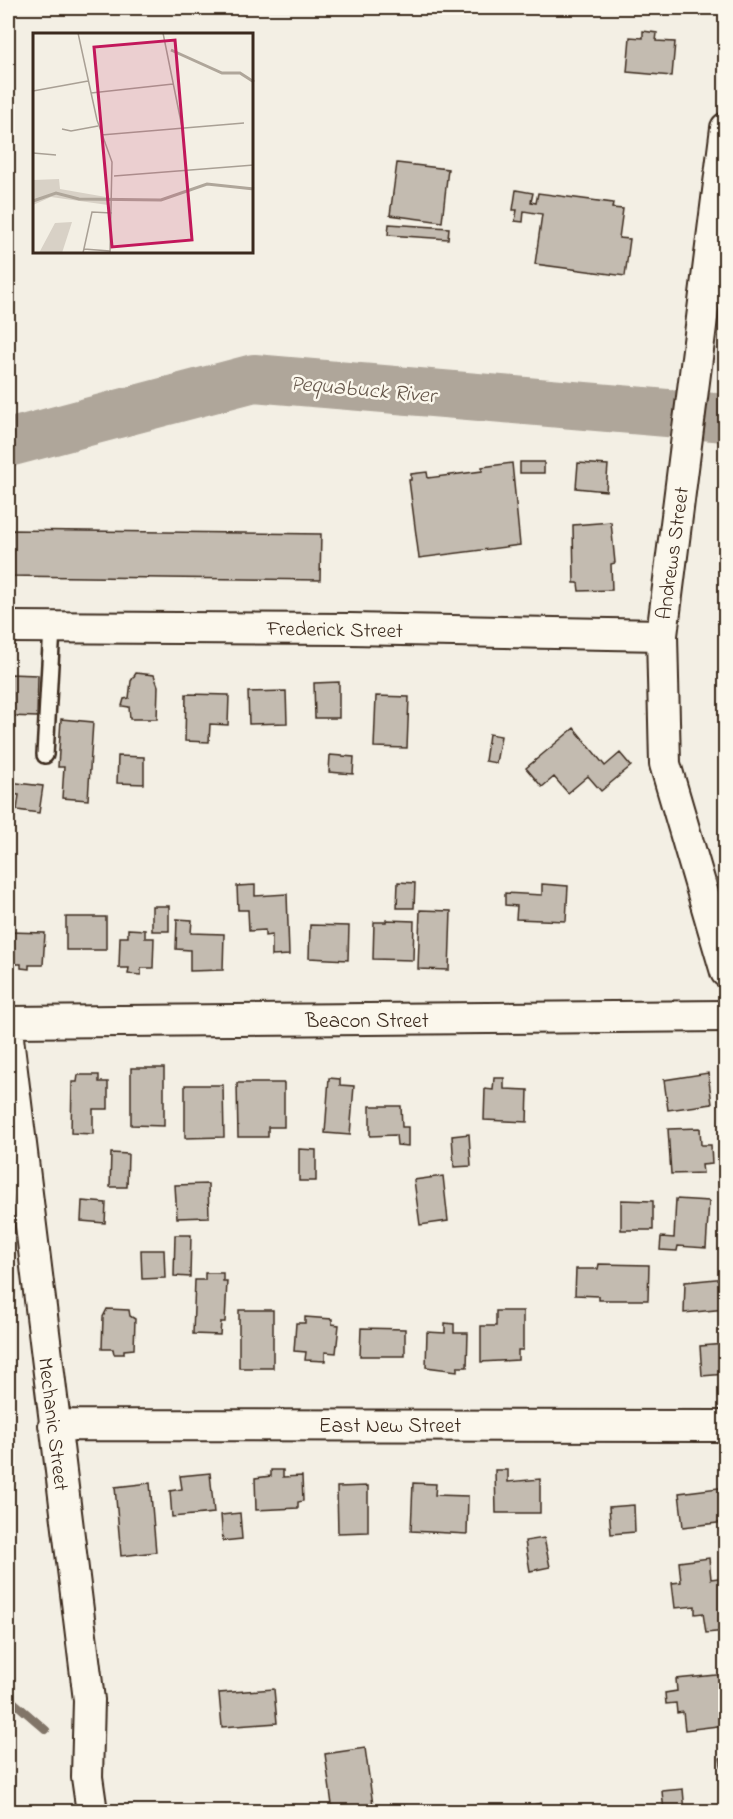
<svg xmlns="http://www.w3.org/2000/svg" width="733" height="1819" font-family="'Indie Flower',sans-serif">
	<rect width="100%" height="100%" fill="#f3efe4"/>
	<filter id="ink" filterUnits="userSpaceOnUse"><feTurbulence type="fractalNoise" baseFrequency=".0167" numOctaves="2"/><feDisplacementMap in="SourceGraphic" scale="12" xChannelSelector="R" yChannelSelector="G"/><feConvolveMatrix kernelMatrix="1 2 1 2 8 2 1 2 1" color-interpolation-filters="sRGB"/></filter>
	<g filter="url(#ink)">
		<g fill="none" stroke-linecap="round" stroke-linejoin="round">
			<!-- stream -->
			<path stroke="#817468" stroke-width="8" d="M8,1697l38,33"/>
			<!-- river -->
			<path stroke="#afa69a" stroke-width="48" d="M8,443l246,-65 472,40"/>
		</g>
		<!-- building -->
		<path fill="#c3bbb0" stroke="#3b2a1e" stroke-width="1.5" d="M643,31l14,2 -1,8 19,1 -3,34 -45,-4 3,-35 13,1z
			M397,163l51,6 -6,53 -52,-7z
			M516,190l17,3 -2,9 5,1 2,-10 75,10 -1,5 11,1 -4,29 11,1 -5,37 -90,-12 7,-50 -18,-3 -1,11 -8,-1 2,-11h-4z
			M389,224l60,4 -1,11 -60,-4z
			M520,462h24v11h-24z
			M512,463l8,82 -101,13 -10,-78h2v-6l16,-2 1,6 54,-7v-4z
			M578,463l30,2 -2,26 -30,-3z
			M611,522l4,41 -4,1 1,26 -33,1 -1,-8h-4l-1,-58z
			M8,530l313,4 -1,46 -312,-4z
			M136,673l18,2 4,11 -1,33h-27l-1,-12 -7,-1 2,-7 5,-1 2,-17z
			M8,674l30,1 -1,42 -29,-1z
			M339,682v36h-24l-1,-35z
			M286,691l1,32 -38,1 -1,-32z
			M186,694l43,1 -1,30 -18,-1 -1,18 -24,-1z
			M376,696l33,1 -2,51 -33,-1z
			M61,719l32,3 -5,78 -26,-2 2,-31h-6z
			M574,728l31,38 15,-13 11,13 -30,25 -13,-15 -20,17 -14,-16 -12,10 -16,-19z
			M489,734l12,2 -5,27 -11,-2z
			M330,755l24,2 -1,17 -24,-2z
			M118,756l26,1v27l-27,-1z
			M8,782l35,4 -4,27 -22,-3 2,-15 -11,-1z
			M398,882l17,1 -1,25h-17z
			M542,884l26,2 -2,35 -50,-2 1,-13 -12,-1v-12l37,2z
			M255,885v11l32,-2 2,61 -17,1v-21l-7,1v-6l-16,1 -1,-21h-10l-1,-24z
			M152,906h17v25h-17z
			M420,910l31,1 -2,59 -31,-1z
			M66,917h40v33h-40z
			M177,919l15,1 -1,13 33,1 -1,36 -33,1v-21l-14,-1z
			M386,920l28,1 -1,39 -40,-1 1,-37h12z
			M310,925l39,1 -1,34 -39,-2z
			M128,929l17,1v8h9l-1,30h-12v7l-13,-1 1,-6h-10l1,-31h8z
			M9,932l36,1 -2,32h-14v4l-8,-1v-4h-13z
			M131,1068h33v58l-33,-1z
			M708,1073l4,31 -44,6 -4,-30z
			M78,1075h21v7h9v27h-15v25l-22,-1 1,-51h5z
			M329,1078l11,1v6l14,1 -4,49 -25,-2z
			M494,1078h10v11l24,1 -1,32 -43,-2 1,-31 8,1z
			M237,1083h47v44h-16v10h-30z
			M185,1085h38l1,52 -39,1z
			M370,1106h31l1,21h6v19l-11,-1 -1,-10 -26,1z
			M700,1128l1,17h10l1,19 -10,1 1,8 -32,1 -3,-45z
			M469,1134l2,32 -17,1 -2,-31z
			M299,1149l17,1v31h-17z
			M111,1153l17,1 -1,33h-17z
			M443,1176l5,45 -28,4 -6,-45z
			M208,1184l1,33 -32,1 -2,-33z
			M676,1199l33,2 -3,47 -28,-2 -1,5 -17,-1 1,-13 13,1z
			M621,1200l32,1v29h-32z
			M82,1201l24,2 -1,20 -24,-2z
			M175,1235h16l-1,42 -16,-1z
			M141,1250h23l1,28 -23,1z
			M599,1264l50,1 -1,35h-49v-4l-24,-1 1,-26h22z
			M205,1273h18v8h4l-2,41h-4l-1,13 -27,-1 2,-54h10z
			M726,1278v31l-42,4 1,-31z
			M107,1309l22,1 1,6 5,3 -1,30 -10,1v4h-10l-1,-5h-11l1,-32z
			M239,1310h34v58h-34z
			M496,1311h27v39h-5v10l-37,2v-36h15z
			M305,1317l27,2v5l7,1 -3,28 -11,-1v9l-20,-1 1,-8 -12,-1 2,-28h9z
			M445,1323l9,1v9h14l-1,34h-10v4l-31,-4 1,-35 18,1z
			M361,1328l44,1v27h-45z
			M726,1344v30l-24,2 -2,-30z
			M271,1470h12v7l19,-1 1,25 -5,1v6l-42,2 -1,-32 16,-2z
			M495,1470h13v12l32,-3v34h-44z
			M210,1473l4,40 -42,4 -2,-26 12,-2 -2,-13z
			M150,1483l6,69 -35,4 -6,-69z
			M413,1483l23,1 -1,11 33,1 -1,38 -56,-3z
			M368,1486v46l-30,1 -1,-46z
			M726,1487v35l-43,5 -4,-34z
			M634,1505l1,27 -24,2 -2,-27z
			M240,1513l2,26 -19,2 -2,-26z
			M544,1538l6,29 -20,4 -5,-30z
			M709,1558l2,21 15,-2v54l-20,2 -3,-20 -8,1v-8l-20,2 -3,-25 9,-1 -2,-20z
			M726,1674v51l-41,5 -2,-18 -6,1 -1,-10 -10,1 -1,-11 12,-2 -1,-12z
			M274,1689l3,34 -55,4 -3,-34z
			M365,1748l9,64h-41l-8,-58z
			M726,1757v19h-3l-3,-18z
			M683,1789l2,23h-21l-2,-21z
			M541,1803l4,9h-21l-1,-5z"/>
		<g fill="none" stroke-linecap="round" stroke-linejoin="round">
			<defs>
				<path id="service" d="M45,755l7,-127"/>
				<path id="minor" d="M726,128l-64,507 3,129 61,208
					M8,627l342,2 312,6
					M8,1022l718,-6
					M8,1038l81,662 -2,77 5,35
					M54,1425l672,1"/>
			</defs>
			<!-- service casing -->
			<use href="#service" stroke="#3b2a1e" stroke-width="20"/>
			<!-- minor casing -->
			<use href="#minor" stroke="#3b2a1e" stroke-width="34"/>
			<!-- service -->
			<use href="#service" stroke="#fbf7ec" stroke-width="15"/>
			<!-- minor -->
			<use href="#minor" stroke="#fbf7ec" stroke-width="30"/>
		</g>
	</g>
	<g text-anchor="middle" stroke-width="5" stroke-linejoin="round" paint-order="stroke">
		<!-- street labels -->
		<g font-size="21" fill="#3b2a1e" stroke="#fbf7ec">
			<text transform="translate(672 553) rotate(-82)" y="7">Andrews Street</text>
			<text transform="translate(335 629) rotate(1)" y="7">Frederick Street</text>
			<text x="367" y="1027">Beacon Street</text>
			<text transform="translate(54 1424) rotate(83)" y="7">Mechanic Street</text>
			<text x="390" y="1432">East New Street</text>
		</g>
		<!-- water labels -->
		<g font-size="22" font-style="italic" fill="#645549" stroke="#fbf7ec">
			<text transform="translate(363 388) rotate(5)" y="8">Pequabuck River</text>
		</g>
	</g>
	<!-- overview -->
	<g transform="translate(33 33)">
		<rect width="220" height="220" fill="#f3efe4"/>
		<path d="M26,146l1,10 46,8 2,8 -57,-8 -18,8v-25zM39,189l-10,31h-23l16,-30z" fill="#d8d1c6"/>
		<path fill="none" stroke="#afa69a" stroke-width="3" d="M138,17l51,23h18l14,9M0,168l23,-8 23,6 82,1 46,-16 47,5"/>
		<path fill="none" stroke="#a9a095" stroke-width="1.5" d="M45,0l19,87 15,42 -2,91M130,0l19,94M0,58l55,-10M58,60l82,-9M29,96l9,2 27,-5M68,102l143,-12M0,120l23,2M81,143l140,-11M51,216l26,2M50,220l9,-41 20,1"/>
		<path fill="#c2185b" fill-opacity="0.15" stroke="#c2185b" stroke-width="3" d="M142,7l17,200 -80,7 -18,-200z"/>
		<rect width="220" height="220" fill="none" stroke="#3b2a1e" stroke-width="3"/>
	</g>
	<!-- margin -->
	<rect width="733" height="1819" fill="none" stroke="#fbf7ec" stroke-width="30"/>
	<rect x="15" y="15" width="703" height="1789" fill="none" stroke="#3b2a1e" stroke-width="2" filter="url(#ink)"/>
</svg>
